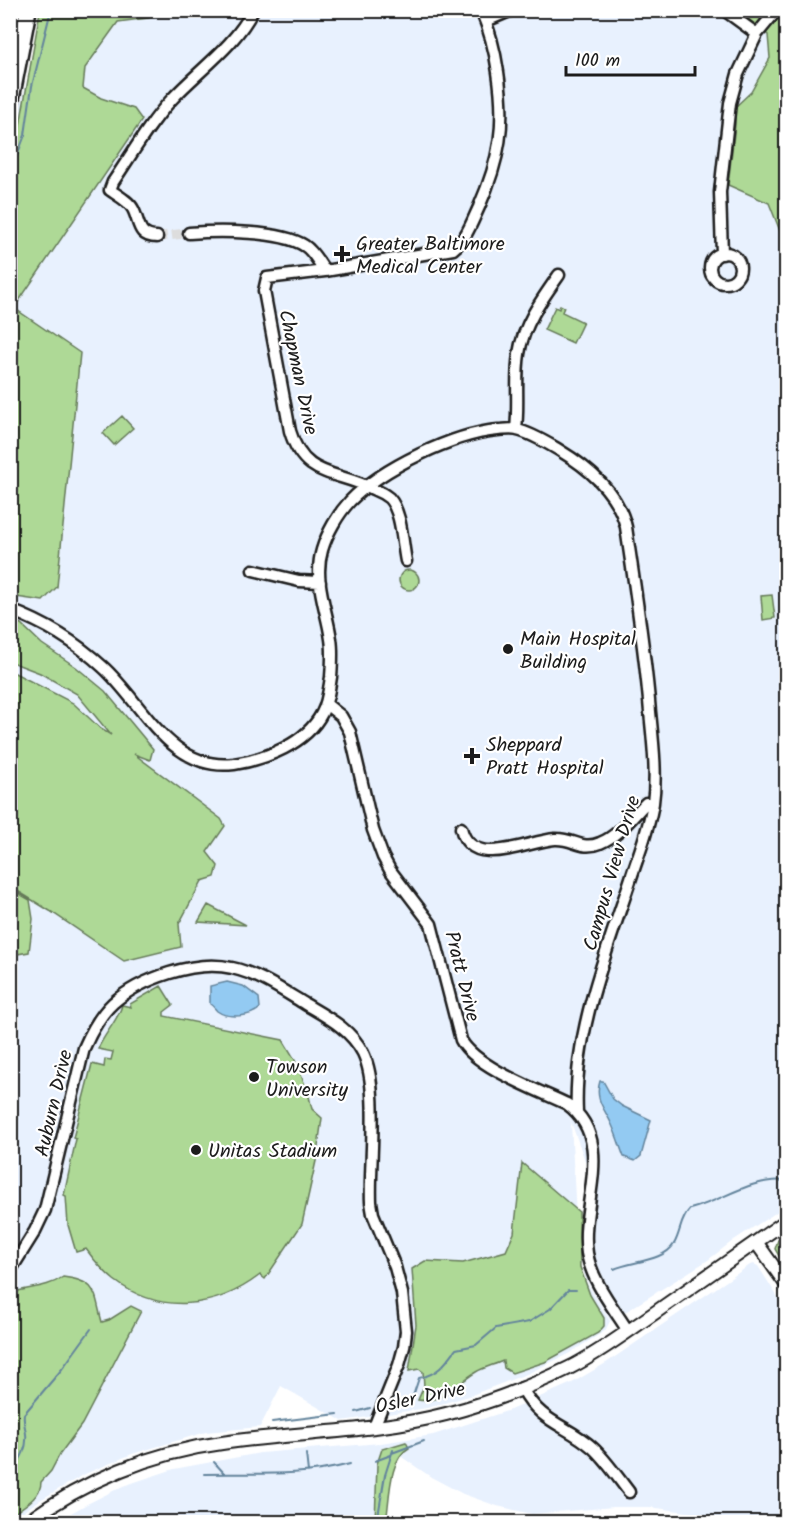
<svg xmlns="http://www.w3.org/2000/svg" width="797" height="1533" font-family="Kalam,sans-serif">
	<rect width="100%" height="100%" fill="#fff"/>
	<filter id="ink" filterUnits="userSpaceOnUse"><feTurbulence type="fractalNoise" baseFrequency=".0167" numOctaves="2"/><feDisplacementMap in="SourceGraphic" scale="12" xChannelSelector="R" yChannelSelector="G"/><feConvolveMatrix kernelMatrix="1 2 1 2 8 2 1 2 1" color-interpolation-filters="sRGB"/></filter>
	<g filter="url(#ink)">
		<!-- built -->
		<path fill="#e8f1fe" d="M40,11h746v1195l-52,34 -26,20 -97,61 -26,-44 -7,-37 9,-74 -19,-52 3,9 5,94 -8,34 42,70 -5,10 -37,23 -39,19 -60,23 -42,12 -85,13 -61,-35 -21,41 -54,5 -74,22 -47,20 -45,26 -29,20 -1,-1379 21,-73z
			M754,1264l4,2 28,44v212h-64l-20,-8 -53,-7h-35l-82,7 -35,-8 -34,-12 -32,-17 -44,-30 -7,75h-325l32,-18 36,-18 51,-17 86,-16 121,-10 52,-8 77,-25 62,-27 34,-20 144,-98z"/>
		<!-- green -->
		<path fill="#aed996" stroke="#657a59" stroke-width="1.5" d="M40,11h133l-25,7 -30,4 -33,46 -2,20 18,10 33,11 8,11 -128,188 66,45 -23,234 -14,14 -33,-5 1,-444 8,-21z
			M738,11h48v235l-17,-43 -41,-18 7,-60v-18l16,-15 19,-34 -2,-23z
			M560,305l4,2 -2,5 21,10 -10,21 -29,-13 11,-23 4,2z
			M122,416l11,12 -19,17 -11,-12z
			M399 580a10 10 0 1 1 20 0a10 10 0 1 1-20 0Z
			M772,595l3,23 -12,2 -2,-24z
			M11,620l10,4 21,20 34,23 29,24 48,58 -3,11 -16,-6 87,65 4,7 -18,26 11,14 -3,11 -13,4 -23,43 2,23 -57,14 -74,-50 -39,-24v-216l62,32 28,26 10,6 -34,-41 -37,-21 -29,-11z
			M11,889l19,11 3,19 -4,33 -18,3z
			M208,905l38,20 -48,-3z
			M161,986l12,19 -9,7v4l119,24 11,18 14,34 4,17 10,9 -6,43 -14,63 -37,55 -5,-4c-44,34 -100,40 -146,5 -11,-9 -20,-20 -28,-31l-10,3 -8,-27 -2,-29 -2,-1 12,-56 -3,-1 19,-74 12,3 1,-8 6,1 2,-8 -15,-3c6,-15 21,-30 24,-44l9,2 -1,-3z
			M522,1163l57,49 1,55 10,28 14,23v8l-6,7 -53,29 -33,11 -8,-5 -1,-7c-9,4 -19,6 -27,11 -20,12 -33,32 -58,28l6,-14 -1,-14 -4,-3 -10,2 7,-46 -4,-56 13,-8 38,2 43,-12 8,-18z
			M786,1233v35l-11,-19 3,-9z
			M63,1277c35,4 31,16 39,45l7,-2 22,-14 10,5 -59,113 -22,30 -9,17 -10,11c0,16 -19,25 -30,33v-222c20,-7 34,-4 52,-16z
			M406,1442l3,6c-21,11 -19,53 -23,74h-11l2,-58 5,-15z"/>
		<!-- water -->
		<path fill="#93caf2" stroke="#63849c" stroke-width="1.5" d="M227,982l16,4 16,12 1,10c-9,9 -32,11 -43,3 -2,-2 -4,-5 -7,-7v-18z
			M600,1081h3l10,18 9,7 29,14 -10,36 -6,5 -11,-4c-4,-10 -7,-21 -12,-32 -7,-16 -18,-25 -12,-44z"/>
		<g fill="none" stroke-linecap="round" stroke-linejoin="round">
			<!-- stream -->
			<path stroke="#63849c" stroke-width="2" d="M10,174l15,-39 7,-49 19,-76
				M614,1269c18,-8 50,-8 60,-25 7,-12 6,-25 16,-35 32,-8 62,-32 96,-28
				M402,1402l11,-6 6,-18c19,-4 26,-14 37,-29l20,-4 20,-17 33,-6 21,-13 18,-19h8
				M356,1412l14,-4
				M272,1422l66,-8
				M392,1453l32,-12
				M306,1454l2,18
				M375,1461l16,-6
				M214,1462l10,11
				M204,1474c49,-1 98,3 146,-10
				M10,1475c9,-14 18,-25 16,-41 -1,-8 -3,-13 -2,-20l38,-45 29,-40
				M377,1522l8,-47 8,-25"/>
			<!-- minor-tunnel -->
			<path stroke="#ddd" stroke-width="10" stroke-dasharray="10 5" stroke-linecap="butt" d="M157,237l32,-4"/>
			<defs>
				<path id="minor" d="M724,10l33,24
					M486,21l26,-11
					M189,233c28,-2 92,-3 116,13 8,5 14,17 20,25
					M157,237c-20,0 -17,-15 -24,-28 -4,-8 -16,-14 -23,-19l3,-8c19,-28 36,-58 59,-83 27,-29 63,-53 81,-89
					M710 268a15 15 0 1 1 30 0a15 15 0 1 1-30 0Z
					M722,254l-2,-62 10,-89 8,-29 19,-40 20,-24
					M516,429c3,-25 -1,-50 3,-75 4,-29 23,-55 40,-79
					M406,561c-4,-19 -4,-49 -17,-63 -5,-4 -11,-7 -16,-9 -37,-19 -69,-10 -83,-58l-26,-140 3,-13 58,-7 128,-22c14,-11 19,-27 26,-42 21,-48 27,-83 19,-135 -3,-21 -8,-41 -17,-62
					M253,570l46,11 21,1
					M10,610c35,13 66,32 93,57 40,36 67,105 131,97 32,-5 72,-20 88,-51 6,-11 7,-24 9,-36 1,-13 2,-26 0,-38 -4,-29 -18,-59 -9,-89 5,-17 16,-36 28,-49 32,-33 103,-67 148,-71 5,0 13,-2 19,0 14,3 30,13 42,20 30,18 59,42 67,77 9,62 19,123 24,185 3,30 7,62 3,91 -4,26 -14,50 -22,75 -24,73 -58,156 -54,234
					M326,704l15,12 9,16 23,98 10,27 7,13 41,54 30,116c14,27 79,51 106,64 50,37 12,101 20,149 5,29 26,54 41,78
					M461,828c10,43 66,13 94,11 19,-1 26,12 45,4 18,-7 33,-27 46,-40h7
					M10,1271l25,-40 10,-21 39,-162c7,-16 16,-33 29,-45 27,-24 83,-44 119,-35 27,6 50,22 73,36 22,13 46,25 58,49 17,35 6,108 8,149l2,12 22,53 7,26 4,38 -2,16 -5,18 -25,62
					M522,1388c19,36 44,36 71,60 14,13 25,30 36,44"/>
				<path id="tertiary" d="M756,1242l30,42
					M27,1522c57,-41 125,-70 195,-79 74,-11 151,-10 224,-29 42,-11 84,-27 123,-46 30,-15 56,-35 84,-54 44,-31 89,-62 133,-93"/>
				<path id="primary" d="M10,18l2,-8
					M10,104l18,-94"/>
			</defs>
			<!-- minor casing -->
			<use href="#minor" stroke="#1c1c1c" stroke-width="15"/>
			<!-- tertiary casing -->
			<use href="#tertiary" stroke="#1c1c1c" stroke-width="16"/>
			<!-- primary casing -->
			<use href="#primary" stroke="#1c1c1c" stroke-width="20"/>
			<!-- minor -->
			<use href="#minor" stroke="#fff" stroke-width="10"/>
			<!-- tertiary -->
			<use href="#tertiary" stroke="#fff" stroke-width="12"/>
			<!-- primary -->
			<use href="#primary" stroke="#fff" stroke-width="15"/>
		</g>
	</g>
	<!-- markers -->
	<g fill="#1c1c1c" stroke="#fff" stroke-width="2">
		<path d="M339 245h6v6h6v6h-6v6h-6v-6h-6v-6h6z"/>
		<circle cx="508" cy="649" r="6"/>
		<path d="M469 747h6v6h6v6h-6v6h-6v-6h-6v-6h6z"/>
		<circle cx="254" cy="1077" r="6"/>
		<circle cx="196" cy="1150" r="6"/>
	</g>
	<g text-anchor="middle" stroke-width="4.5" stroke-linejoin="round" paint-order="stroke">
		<!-- poi labels -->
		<g font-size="20" fill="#1c1c1c" stroke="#fff" text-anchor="start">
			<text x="356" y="250">Greater Baltimore<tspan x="356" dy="23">Medical Center</tspan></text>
			<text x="520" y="645">Main Hospital<tspan x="520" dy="23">Building</tspan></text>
			<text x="486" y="751">Sheppard<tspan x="486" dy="23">Pratt Hospital</tspan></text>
			<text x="266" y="1073">Towson<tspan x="266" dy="23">University</tspan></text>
			<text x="208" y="1157">Unitas Stadium</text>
		</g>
		<!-- street labels -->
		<g font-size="20" fill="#1c1c1c" stroke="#fff">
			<text transform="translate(299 372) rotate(78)" y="7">Chapman Drive</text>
			<text transform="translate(611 873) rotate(-74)" y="7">Campus View Drive</text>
			<text transform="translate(463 976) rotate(76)" y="7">Pratt Drive</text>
			<text transform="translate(53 1103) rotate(-77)" y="7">Auburn Drive</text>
			<text transform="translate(420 1397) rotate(-12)" y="7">Osler Drive</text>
		</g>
	</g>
	<!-- margin -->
	<rect width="797" height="1533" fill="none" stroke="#fff" stroke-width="36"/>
	<rect x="18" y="18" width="761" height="1497" fill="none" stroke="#1c1c1c" stroke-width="2" filter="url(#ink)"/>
	<!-- scale -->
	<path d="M566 66v9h129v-9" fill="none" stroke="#1c1c1c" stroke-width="3"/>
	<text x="575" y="66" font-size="18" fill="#1c1c1c" stroke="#ffffff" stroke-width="4.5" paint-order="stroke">100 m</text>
</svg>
